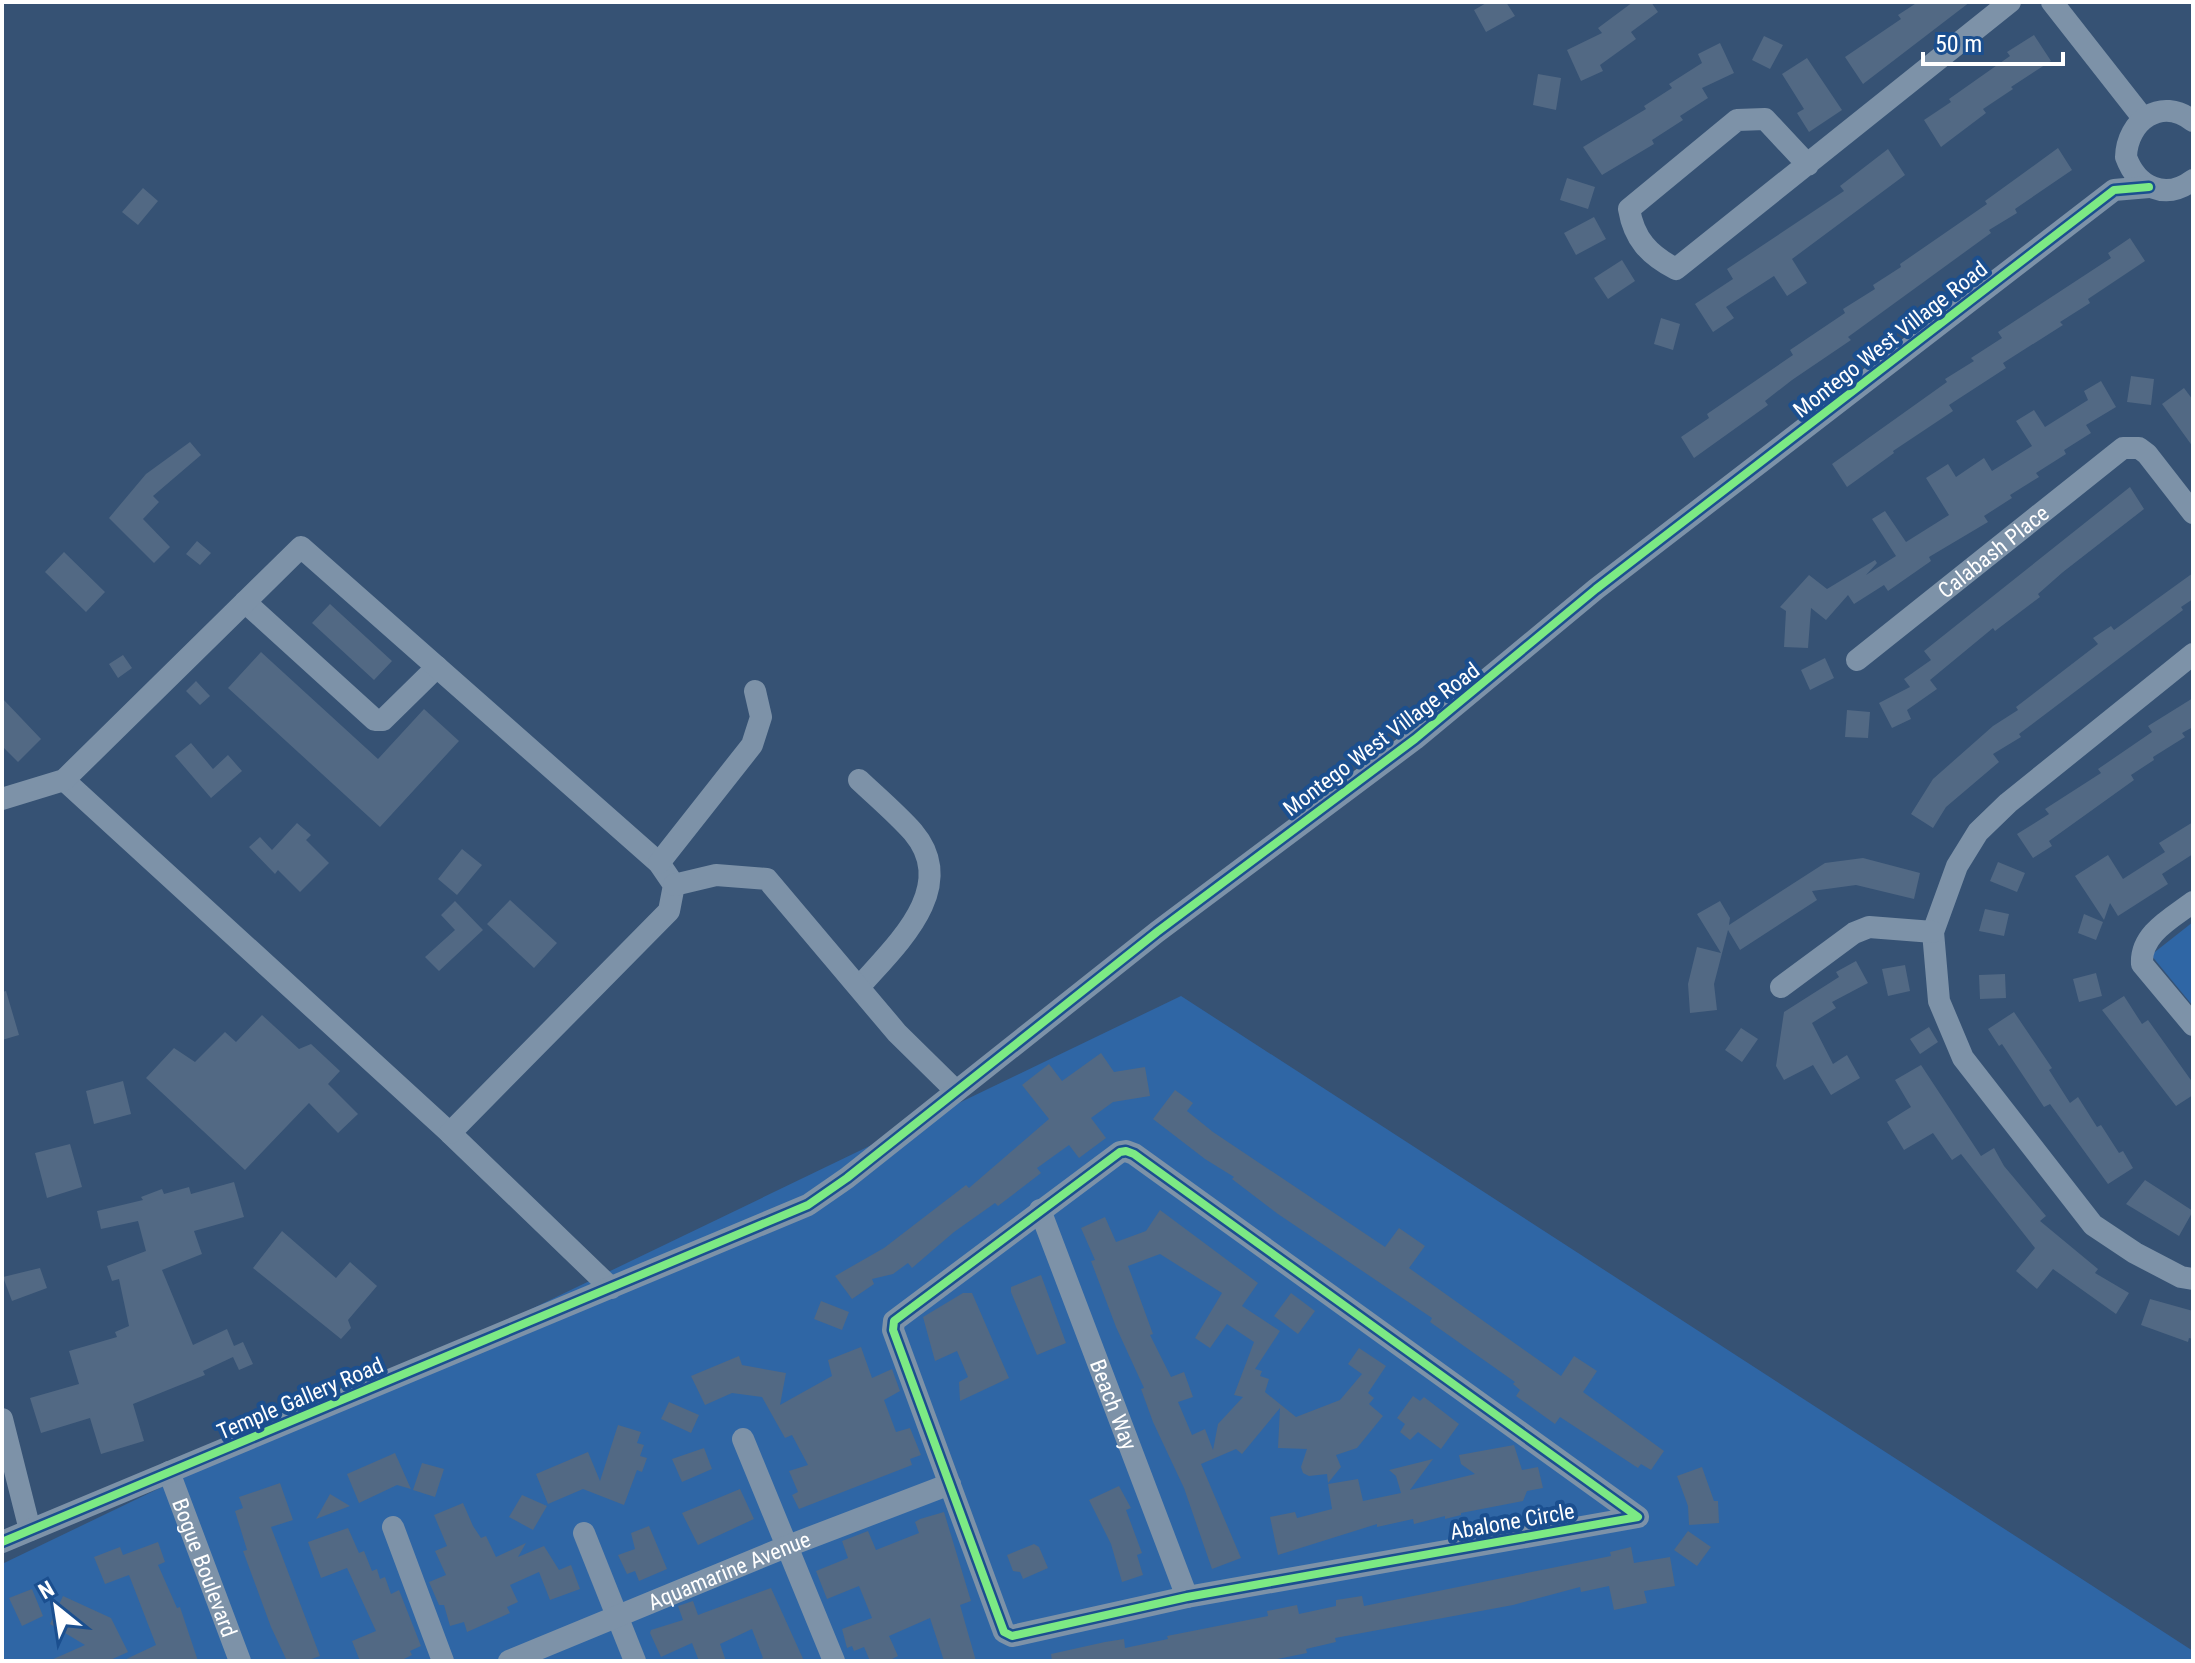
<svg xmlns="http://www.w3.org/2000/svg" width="2195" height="1663" font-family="'Roboto Condensed',sans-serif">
	<rect width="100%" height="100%" fill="#365274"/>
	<!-- green -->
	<path fill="#2f66a5" d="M2193,922v84l-42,-51z
		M1181,996l1012,655v10h-2191v-97z"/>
	<!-- building -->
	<path fill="#526984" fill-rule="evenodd" d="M1488,2h18l9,14 -29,16 -12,-22z
		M1633,2h18l7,10 -27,20 5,7 -36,26 3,6 -22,10 -14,-31 35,-17 -4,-5z
		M1918,2h52l-107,82 -18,-27 56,-38 -3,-4z
		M2034,35l17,26 -40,26 2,2 -30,20 3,4 -45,34 -17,-27 27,-18 -2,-3 61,-43 -3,-4z
		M1764,36l19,9 -13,24 -18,-9z
		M1720,43l14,30 -32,15 6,10 -28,18 3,4 -31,20 2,4 -52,31 -19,-28 63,-38 -2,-3 28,-18 -3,-4 33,-21 -4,-9z
		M1807,58l35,52 -33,22 -12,-19 7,-4 -22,-35z
		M1538,74l23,4 -5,32 -23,-5z
		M2058,148l14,22 -57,39 2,4 -28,17 2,3 -143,104 3,3 -59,40 -27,21 3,4 -74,53 -13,-21 28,-19 -2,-4 86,-59 -3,-5 55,-37 -2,-4 32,-20 -2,-4 28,-18 -1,-3 87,-60 -2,-3z
		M1888,149l17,26 -113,84 15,24 -20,13 -13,-20 -48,31 8,11 -21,14 -18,-28 38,-25 -6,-10 117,-78 -4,-5z
		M1567,178l28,9 -7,22 -28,-9z
		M143,188l15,13 -20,24 -16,-13z
		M1594,217l12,22 -30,16 -12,-22z
		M2130,238l15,23 -57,38 2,4 -30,19 3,3 -60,38 3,5 -57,37 4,6 -60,40 1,2 -47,34 -15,-23 115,-82 -2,-3 29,-18 -3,-3 31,-20 -4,-6 113,-74 -3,-5z
		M1622,260l13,21 -27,18 -14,-21z
		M1661,318l19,6 -7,26 -19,-6z
		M2131,376l23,3 -3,26 -24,-3z
		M2101,381l15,26 -30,18 5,8 -27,17 2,4 -30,19 3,4 -29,18 2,3 -28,18 4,6 -59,35 2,4 -43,30 -4,-6 -30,19 -6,-9 -22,25 -15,-12 -3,40 -24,-1 2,-36 -6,-4 29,-32 18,14 48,-29 2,3 -11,12 30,-19 -24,-37 13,-8 21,31 43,-27 -23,-37 22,-14 8,13 28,-19 8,13 40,-25 -16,-25 18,-11 11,17 43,-27 -4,-9z
		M2184,388l9,12v47l-31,-43z
		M190,442l11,13 -48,41 6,6 -16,17 27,28 -16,16 -45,-45 37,-44z
		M2130,487l14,22 -81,63 -25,22 2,3 -45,34 -2,-3 -63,52 7,9 -30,21 4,9 -19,9 -13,-25 31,-16 -6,-8 27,-19 -7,-9z
		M197,541l14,12 -11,12 -14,-11z
		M64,552l41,40 -19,20 -41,-40z
		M2193,573v26l-12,8 2,3 -164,124 2,3 -28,17 6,8 -53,45 -13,21 -22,-14 22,-35 60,-53 25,-16 -2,-3 82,-63 -5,-6 18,-12 3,4z
		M330,604l62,57 -18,19 -62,-57z
		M261,652l117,107 46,-50 35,32 -79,86 -152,-139z
		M123,655l9,13 -14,10 -9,-14z
		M1825,658l9,20 -24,12 -9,-20z
		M196,681l14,15 -10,9 -14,-14z
		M2,698l39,41 -23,23 -16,-16z
		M2193,698v29l-11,6 3,4 -32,20 1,3 -23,15 3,5 -85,61 3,5 -19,12 -16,-24 32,-20 -4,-5 56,-36 -3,-4 54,-37 -4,-6z
		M1847,710l23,2 -2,26 -23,-1z
		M191,743l22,26 15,-14 14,16 -31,27 -36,-42z
		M2193,822v32l-31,20 6,10 -50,32 -8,-13 -6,17 -29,-44 33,-21 15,24 42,-27 -6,-9z
		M297,823l14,12 -5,5 23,23 -29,29 -22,-22 -3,4 -26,-27 11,-10 12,13z
		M462,849l20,16 -25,30 -19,-16z
		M1863,858l57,15 -6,26 -58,-14 -44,6 5,9 -77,50 -12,-20 -14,54 3,26 -27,3 -2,-29 9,-37 24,6 -24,-39 23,-13 10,17 -1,7 96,-62z
		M1998,862l27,11 -8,19 -27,-11z
		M510,900l47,43 -23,25 -47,-44z
		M455,901l28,29 -44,41 -14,-14 30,-27 -14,-15z
		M1985,909l24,5 -5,22 -25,-5z
		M2084,914l19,8 -7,18 -18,-7z
		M1856,961l12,22 -36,19 4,6 -24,15 21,41 14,-9 13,23 -29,17 -18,-30 -29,15 -8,-14 8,-54 55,-35 -3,-5z
		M1905,965l5,26 -22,5 -6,-27z
		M2096,973l6,23 -23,6 -6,-23z
		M2005,974l1,24 -26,1 -1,-24z
		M6,991l13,44 -17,5v-48z
		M2124,996l18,28 6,-4 45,63v12l-17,11 -74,-96z
		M2014,1012l38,56 -3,2 21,33 8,-6 19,30 4,-2 18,28 4,-2 10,17 -25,16 -58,-80 -6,3 -42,-63 -3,2 -11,-17z
		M262,1015l37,34 12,-5 29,27 -12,13 30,30 -20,19 -29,-30 -64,67 -99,-92 28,-30 21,14 30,-30 11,10z
		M1929,1027l9,15 -18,12 -10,-15z
		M1741,1028l17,11 -16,23 -17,-12z
		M1101,1053l13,19 31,-5 5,29 -37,6 -22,16 15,20 -27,20 -10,-13 -32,23 4,5 -43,33 -3,-3 -41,29 -42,36 -4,-5 -15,11 -21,5 2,5 -22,15 -17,-23 49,-28 82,-63 3,3 80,-69 -27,-34 27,-21 13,17z
		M1921,1065l60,91 13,-8 10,18 42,50 -6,5 58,48 -3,4 34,20 -13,21 -63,-45 -16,20 -21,-18 19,-23 -74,-94 -9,6 -19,-27 -29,17 -17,-28 24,-15 -16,-27z
		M123,1081l8,33 -37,10 -8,-33z
		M1175,1090l18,13 -6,8 26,21 172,115 14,-19 26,18 -16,22 152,108 13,-20 23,15 -14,21 81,59 -13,19 -10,-6 -3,4 -78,-51 -5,7 -39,-28 4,-6 -7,-6 2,-2 -85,-60 2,-4 -154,-104 -46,-35 2,-2 -29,-18 -52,-40z
		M70,1144l12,43 -35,11 -12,-45z
		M2145,1180l48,31 -14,25 -53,-32z
		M234,1182l10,35 -50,14 8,23 -40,16 31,75 34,-16 7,17 9,-4 10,22 -14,6 -6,-13 -30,14 2,4 -72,29 11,37 -43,13 -11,-36 -49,15 -11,-35 49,-14 -10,-33 48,-14 -2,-5 14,-6 -10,-47 -7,2 -5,-15 39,-15 -8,-30 -37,8 -4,-18 46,-11 -2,-3 21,-8 2,5 25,-7 2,7z
		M1160,1210l98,73 -16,23 38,25 -25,38 7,2 -2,5 9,3 -4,13 31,25 44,-17 22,-26 -14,-10 11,-16 27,18 -18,27 6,5 -5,6 14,12 -26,32 -21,7 5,12 -13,16 -1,-9 -18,2 -6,-3 -2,-6 6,-18 -29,-1 2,-40 -38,46 -6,-5 -35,15 40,94 -29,11 -28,-81 -31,-66 -12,-33 3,-1 -28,-61 -25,-66 4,-1 -14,-32 24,-11 11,25 30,-11zM1160,1254l62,39 -27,45 15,10 17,-24 27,18 -20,53 9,2 -25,27 -5,26 -8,-21 -13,6 -14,-33 15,-5 -9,-25 -13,5 -21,-42 3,-1 -25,-68z
		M282,1231l54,47 14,-16 27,24 -29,34 3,8 -10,11 -88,-71z
		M40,1268l7,20 -35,13 -9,-24z
		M1041,1275l25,68 -29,12 -26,-63v-5z
		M963,1293h9l37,85 -49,23 -1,-19 9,-5 -11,-26 -22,10 -12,-44z
		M1291,1293l24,18 -17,23 -24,-18z
		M2150,1299l43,12v28l-4,-1 -1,4 -47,-17z
		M821,1301l28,11 -7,18 -28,-11z
		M861,1347l11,31 20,-9 8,22 -16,9 12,32 14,-4 11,27 -11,4 2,6 -113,44 -7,-14 6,-3 -9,-21 19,-6 -16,-30 -7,3 -23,-41 -30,-4 -27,12 -14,-29 48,-20 3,9 44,8 -6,32 52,-29 -4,-16z
		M1413,1396l7,5 4,-4 35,27 -18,25 -23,-17 -8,8 -10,-8 5,-8 -8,-6z
		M669,1402l30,13 -8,18 -30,-14z
		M618,1425l23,7 -4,11 7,2 -4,11 7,2 -5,14 -5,-2 -13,35 -41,-16 -35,15 -12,-30 52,-22 12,29z
		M1514,1445l8,25 16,-3 5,21 -16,3 -4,10 -62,12v2l-16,4v-3l-31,8 -1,-5 -36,8v-3l-99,31 -8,-38 25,-5 2,6 35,-9 -4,-25 30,-5 5,22 38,-8 -5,-17 -7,-6 44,-11 -23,31 65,-16 -14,-10 -2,-9z
		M704,1448l8,21 -30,13 -10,-23z
		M395,1453l16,36 -14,-4 -38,18 -12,-29z
		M422,1463l22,6 -9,28 -22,-7z
		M1702,1467l12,34h4l1,22 -30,2 -1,-19 -11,-30z
		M280,1483l13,37 -22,7 49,129 -14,5h-19l-16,-34 -28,-76 4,-1 -12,-39 8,-3 -4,-11z
		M1119,1486l12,22 -5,2 16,43 -5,2 6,20 -21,7 -11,-38 -22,-44z
		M740,1489l14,30 -56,26 -16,-32z
		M330,1494l20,12 -34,13z
		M522,1495l25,11 -14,24 -24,-13z
		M463,1503l10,23 8,12 5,-2 10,21 30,-14 -8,14 26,-11 15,24 12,-5 9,24 -30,11 -11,-28 -29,13 8,17 -11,5 3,6 -43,19 -3,-10 -14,4 -6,-21h-5l-10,-23 17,-7 -11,-24 12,-5 -13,-31z
		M944,1512l27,89 -11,4 16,56h-32l-14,-43 -41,18 9,20 -10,5h-18l-6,-14 -10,4 -2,-5 -5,2 -5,-19 30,-11 -13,-32 -32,13 -11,-28 32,-13 -6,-17 26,-10 8,19 43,-17 -4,-11 5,-3z
		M649,1526l18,43 -28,12 -4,-10 -8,3 -9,-19 17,-6 -4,-16z
		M348,1528l11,25 5,-2 8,20 5,-2 3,10 5,-2 6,17 8,-4 22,56 -11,5 2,4 -12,6h-40l-8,-20 24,-10 -29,-63 -26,10 -13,-36z
		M1688,1531l23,16 -14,19 -23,-16z
		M158,1542l7,20 -7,3 19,43 3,-1 18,54h-76l34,-16 -27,-70 -24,9 -11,-27 26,-10 3,8z
		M1034,1544l5,3 9,21 -25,11 -3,-7 -7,-1 -6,-16z
		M1631,1547l3,16 36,-6 5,29 -31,5 3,12 -33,7 -5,-24 -28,6 -1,-5 -67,18 -178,33 1,4 -30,7 1,4 -40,8h-215l-1,-7 54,-12 19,-3 1,9 43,-9 -1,-3 101,-20 -1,-5 30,-6 2,9 37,-8v-6l26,-4 2,10 247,-50 -1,-4z
		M771,1588l33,73h-48l7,-3 -11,-29 -32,15 6,17h-27l-7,-18 -31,14 -11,-24 1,-3 32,-10 -5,-14 15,-5 5,14z
		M32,1589l11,27 -21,10 -13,-28z
		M63,1596l48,22 17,34 -20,9h-59l36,-16 -35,-21z"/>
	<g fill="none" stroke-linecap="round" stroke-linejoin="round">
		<!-- minor -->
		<g stroke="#7d92a8" stroke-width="22">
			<path d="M2052,2l91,116"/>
			<path d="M2193,121c-32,-25 -66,0 -67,36 11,30 39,44 67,23"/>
			<path d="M1808,165l-43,-46 -28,1 -108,89c5,30 20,46 47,60l334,-267"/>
			<path d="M245,602l130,118h8l54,-53"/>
			<path d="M2193,654l-185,149 -30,29 -21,34 -24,66 6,69 24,57 130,167 42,28 46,24 12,2"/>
			<path id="s1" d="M1857,660l266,-212h16l8,6 46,59"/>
			<path d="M64,780l386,353 161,155"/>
			<path d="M859,780c18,17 38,34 54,52 47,56 -17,113 -53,154"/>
			<path d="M2,799l62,-19 237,-233 358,316 15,22 -5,26 -219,222"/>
			<path d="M659,863l93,-118 9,-28 -6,-26"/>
			<path d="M674,885l42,-10 51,4 130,154 59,58"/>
			<path d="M2193,902c-21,16 -53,32 -51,62l51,61"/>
			<path d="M1781,987l73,-54 15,-6 64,5"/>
			<path d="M1126,1151l8,3 504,363 -451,80 -175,39 -8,-4 -111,-302 1,-9 226,-169z"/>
			<path id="s2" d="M1040,1210l147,387"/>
			<path d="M2,1419l28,111"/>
			<path d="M743,1439l91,222"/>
			<path id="s3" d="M169,1472l71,189"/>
			<path d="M393,1527l50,134"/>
			<path d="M584,1533l51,128"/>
			<path d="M2,1542l806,-337 39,-27 310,-246 258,-193 181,-150 518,-399 35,-3"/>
			<path id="s4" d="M509,1661l279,-115 162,-62"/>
		</g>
		<defs>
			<path id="cycleway" d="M1126,1151l8,3 504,363 -451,80 -175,39 -8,-4 -111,-302 1,-9 226,-169z
				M2,1542l806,-337 39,-27 310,-246 258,-193 181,-150 518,-399 35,-3"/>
		</defs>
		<!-- cycleway casing -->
		<use href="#cycleway" stroke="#1b4f8f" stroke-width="13"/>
		<!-- cycleway -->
		<use href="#cycleway" stroke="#7ce984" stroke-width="8"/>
	</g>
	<g text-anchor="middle" stroke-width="8" stroke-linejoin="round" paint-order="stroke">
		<!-- street labels -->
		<g font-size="22" fill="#fff" stroke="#1b4f8f">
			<text transform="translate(1890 339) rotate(-38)" y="8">Montego West Village Road</text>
			<text dy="8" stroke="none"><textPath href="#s1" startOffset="174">Calabash Place</textPath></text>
			<text transform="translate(1381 739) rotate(-37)" y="8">Montego West Village Road</text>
			<text transform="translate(300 1398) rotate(-23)" y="8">Temple Gallery Road</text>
			<text dy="8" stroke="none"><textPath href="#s2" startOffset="208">Beach Way</textPath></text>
			<text transform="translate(1512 1521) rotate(-10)" y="8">Abalone Circle</text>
			<text dy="8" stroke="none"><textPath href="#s3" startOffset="102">Bogue Boulevard</textPath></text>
			<text dy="8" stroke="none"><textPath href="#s4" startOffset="238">Aquamarine Avenue</textPath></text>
		</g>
	</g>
	<!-- border -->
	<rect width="2195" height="1663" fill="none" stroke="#ffffff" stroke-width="8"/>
	<!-- north arrow -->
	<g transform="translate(56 1607) rotate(330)" stroke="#1b4f8f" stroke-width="6" paint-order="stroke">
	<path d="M0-6L14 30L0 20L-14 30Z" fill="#ffffff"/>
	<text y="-12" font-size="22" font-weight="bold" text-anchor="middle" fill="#ffffff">N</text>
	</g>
	<!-- scale -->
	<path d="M1923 52v12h140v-12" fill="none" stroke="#ffffff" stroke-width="4"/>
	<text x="1935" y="52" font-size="24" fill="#ffffff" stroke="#1b4f8f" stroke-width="6" paint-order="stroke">50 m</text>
</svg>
